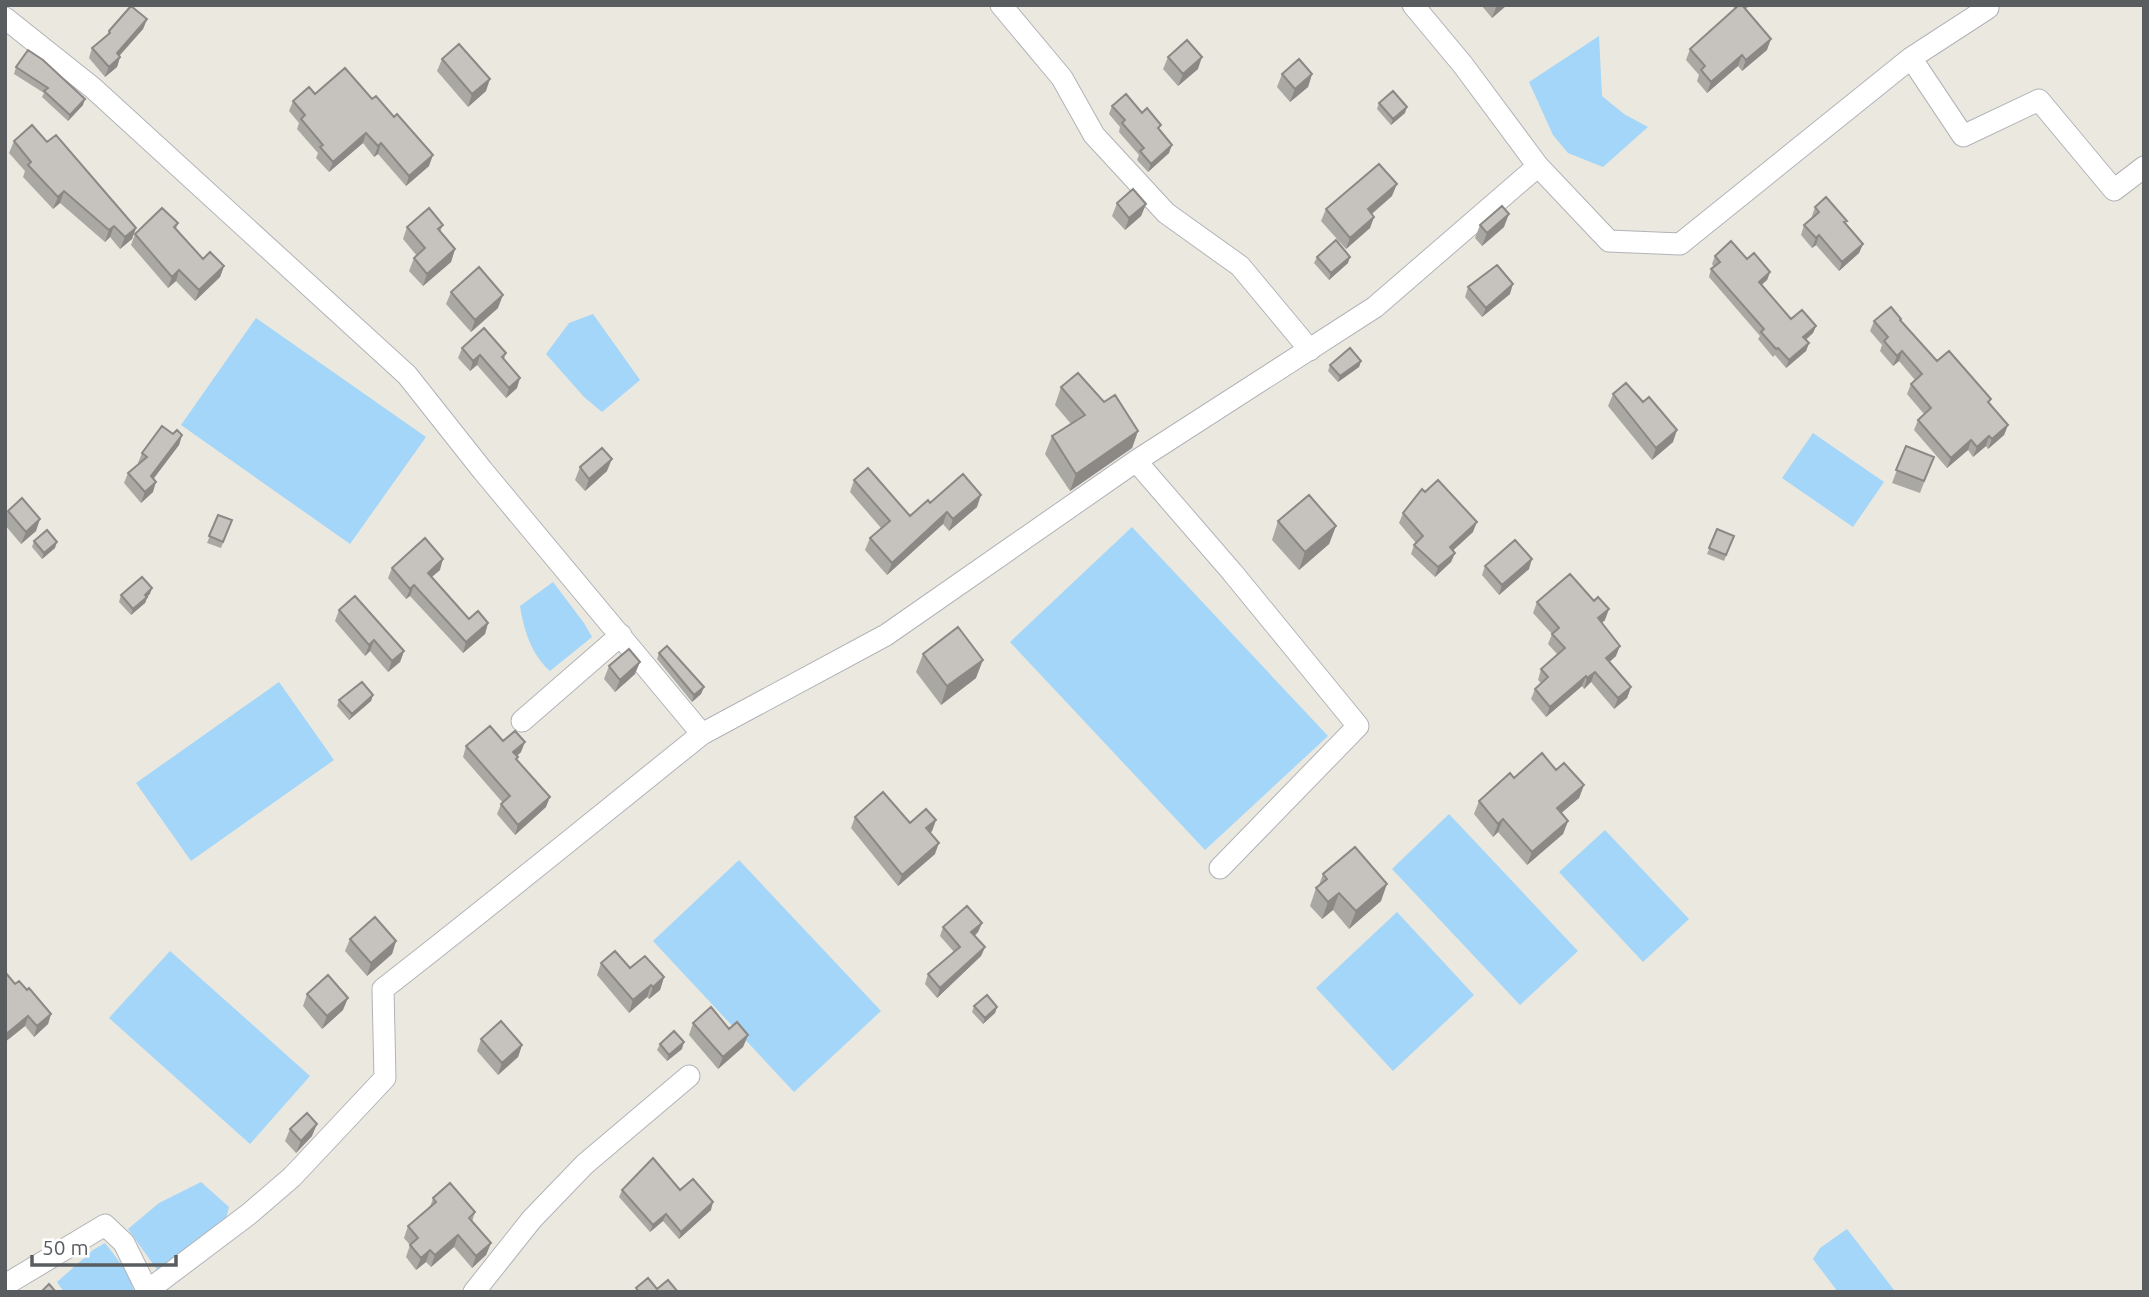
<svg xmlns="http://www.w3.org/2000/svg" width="2149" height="1297" font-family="Ubuntu,sans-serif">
	<rect width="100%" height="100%" fill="#ebe8e0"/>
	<!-- water -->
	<path fill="#a3d6f8" d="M1599,36l3,60 22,18 24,13 -45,40 -35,-14 -15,-18 -24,-53z
		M593,314l47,66 -38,32 -18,-15 -38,-43 23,-31z
		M256,318l170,119 -76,107 -169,-119z
		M1813,433l71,49 -31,45 -71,-49z
		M1132,527l196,209 -123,114 -195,-208z
		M553,582l31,41 8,14 -42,34c-19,-17 -26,-41 -30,-65z
		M279,682l55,78 -143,101 -55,-78z
		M1449,814l129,137 -58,54 -128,-136z
		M1605,830l84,89 -46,43 -84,-90z
		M739,860l142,151 -87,81 -141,-151z
		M1397,912l77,83 -81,76 -77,-83z
		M170,951l140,125 -60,68 -141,-126z
		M201,1182l28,25 -5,19 -66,45 -30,-42 31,-26z
		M1847,1229l47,61v2h-56l-25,-33 7,-11z
		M105,1243l23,30 6,19h-70l-7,-10 36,-32z"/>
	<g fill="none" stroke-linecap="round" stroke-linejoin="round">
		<defs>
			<path id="street" d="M1001,5l61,73 32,57 72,78 74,53 70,84
				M1413,5l50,60 75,101
				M1986,5l2,3 -77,50 52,78 76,-36 75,90 30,-23
				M5,18l88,70 314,287 76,96 219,263 184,-99 250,-174 239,-154 163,-141 71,75 71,3 231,-186
				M1136,461l96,111 126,154 -138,142
				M522,721l99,-86
				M5,1285l100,-60 19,18 24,49
				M147,1291l102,-77 43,-37 93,-99 -2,-89c108,-84 213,-170 319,-255
				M474,1292l58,-73 53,-55 104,-88"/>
		</defs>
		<!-- street casing -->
		<use href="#street" stroke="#b1b3b7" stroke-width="23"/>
		<!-- street -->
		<use href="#street" stroke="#fff" stroke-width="21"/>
	</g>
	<!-- wall -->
	<path fill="#aaa8a3" d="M1481,5h26l-15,13z
		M1732,5h18l-5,5 22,40 -25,21 -4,-5 -31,27 -10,-12 2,-6 -13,-15 4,-11 45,-40z
		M147,19l-4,10 -24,27 1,1 -3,10 -12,10 -16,-19 3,-10 15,-13 2,-4z
		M1168,57l30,12 -20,17 -15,-17z
		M442,59l44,32 -18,16 -31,-36z
		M16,67l67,38 -15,16 -26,-24 2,-4 -30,-19z
		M1282,74h30l-4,13 -18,15 -13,-15z
		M315,94l114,72 -23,20 -28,-32 -4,3 -11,-14 -34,29 -13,-14 2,-5 -21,-24 2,-6 -10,-12 4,-10z
		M1379,103l26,10 -14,12 -14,-16z
		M1112,106l30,7 17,17 10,23 -21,19 -11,-12 2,-5 -20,-23 1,-5 -11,-13z
		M14,141l33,1 89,86 -4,11 -12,10 -10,-12 -5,5 -45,-39 -7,6 -30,-32 2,-6 -16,-18z
		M1392,196l-20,18 2,3 -4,11 -24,21 -25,-28 5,-12z
		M1117,203l29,1 -5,12 -16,14 -13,-14z
		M1815,207l32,14 -2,3 18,20 -4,9 -20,18 -23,-26 -4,3 -11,-13 3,-10 9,-7 -1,-2z
		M178,223l-2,6 27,30 21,7 -4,11 -25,24 -19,-20 -8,7 -37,-43 4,-11z
		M443,225l-3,7 15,17 -4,13 -28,24 -14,-15 5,-13 3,-2 -14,-17 4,-12z
		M1480,225l24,2 -22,19 -7,-8z
		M1715,256l32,3 23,13 -3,8 -6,5 30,34 25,7 -3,7 -7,7 3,3 -3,8 -20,17 -11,-13 -2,2 -15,-18 2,-3 -51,-59 2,-8 3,-2 -2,-3z
		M1317,257l31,6 -19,17 -15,-17z
		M1468,287l42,7 -28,23 -17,-20z
		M451,292l47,16 -27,24 -25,-28z
		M1901,319v2l36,40 52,42 19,22 -4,10 -16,14 -2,-3 -13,11 -5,-7 -21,18 -33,-38 4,-10 6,-6 -17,-20 4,-10 4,-4 -16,-19 -6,5 -13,-15 2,-6 -12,-14 4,-10z
		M462,348l44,5 -2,6 13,29 -11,10 -29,-33 -7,6 -12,-13z
		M1361,361l-2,6 -21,15 -10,-11 2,-6z
		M1061,387l43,15 34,29 -6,17 -62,43 -25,-37 7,-18 19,-12 -16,-19z
		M1613,394l60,48 -21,18 -44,-54z
		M173,434l9,1 -3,10 -26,34v13l-12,11 -17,-20 4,-10 11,-9 -1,-1 4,-10z
		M1906,446l28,11 -14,36 -28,-10z
		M580,467l27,4 -22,20 -10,-11z
		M854,480l56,36 20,-13 47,4 -28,24 -6,-7 -56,51 -22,-25 5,-12 11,-10 -31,-36z
		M8,511l28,20 -15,13 -16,-19v-8z
		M1403,513l70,19 -20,18 2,3 -4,9 -16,15 -24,-23 3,-9 2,-2 -17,-20z
		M218,515l14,5 -11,28 -14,-5z
		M1278,521l58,5 -7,18 -30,26 -27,-30z
		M1717,529l17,7 -10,25 -17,-7z
		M34,541l21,7 -13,11 -10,-12z
		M1485,566l44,3 -30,26 -17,-20z
		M392,568l48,2 -8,7 37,42 19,4 -3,11 -22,19 -53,-57 -4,3 -18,-21z
		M152,588l-7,15 -14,12 -12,-13 2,-7z
		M1537,602l68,18 -3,3 14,33 -7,6 22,25 -4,11 -13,11 -23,-27 -7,7 -2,-3 -36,31 -15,-18 4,-10 6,-6 -3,-3 3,-11 17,-14 -10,-11 4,-10 -19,-21z
		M339,610l65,41 -4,11 -12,10 -18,-21 -5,5 -30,-35z
		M659,653l45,34 -3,7 -9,8 -35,-43z
		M923,654l53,24 -35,27 -25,-33z
		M609,666l26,8 -20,18 -11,-13z
		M373,695l-2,6 -22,19 -12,-14 2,-6z
		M503,741l18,11 -4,4v4l29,47 -31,28 -18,-21 4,-10 2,-1 -40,-46 3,-11z
		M1556,770l28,15 -5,13 -18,15 7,8 -5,13 -36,31 -29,-33 -5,5 -19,-23 5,-13 35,-23z
		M855,817l55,6 26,-3 -4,11 -2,2 5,21 -37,32 -47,-58z
		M1323,874l58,27 -32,28 -16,-19 -11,9 -12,-13 6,-18 3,-3z
		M982,923l-4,9 -3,4 10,11 -4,9 -44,42 -12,-14 3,-10 26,-22 -14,-16 3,-9z
		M350,939l46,2 -4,13 -25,22 -22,-25z
		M601,963l29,5 34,9 -4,13 -11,9 -2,-2 -18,16 -32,-38z
		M5,972l10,12 12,6 24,24 -3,10 -14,13 -9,-11 -20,16z
		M307,994l36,16 -21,19 -19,-23z
		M974,1006l23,1 -2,6 -12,11 -11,-12z
		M693,1023l36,6 19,6 -5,12 -25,22 -29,-34z
		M481,1039l41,6 -4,12 -20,18 -21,-24z
		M660,1044l22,5 -15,12 -10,-11z
		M290,1129l22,7 -16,17 -11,-12z
		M622,1190h58l31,20 -32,29 -16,-18 -13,11 -31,-35z
		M433,1198l42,14 -3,10 19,21 -5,12 -14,13 -18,-21 -23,20 -5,-5 -10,8 -10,-13 4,-12 -6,-7 4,-12 22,-19z"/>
	<!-- shaded-wall -->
	<path fill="#8b8885" d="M1497,5h10l-15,13z
		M147,19l-4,10 -30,34 4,-10z
		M1771,39l-4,11 -25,21 4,-11z
		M1742,55l-4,11 -31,27 4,-11z
		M120,57l-3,10 -12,10 4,-10z
		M1202,57l-4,12 -20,17 5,-12z
		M1312,74l-4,13 -18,15 5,-13z
		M490,79l-4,12 -18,16 4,-13z
		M85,99l-2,6 -15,16 2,-6z
		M1407,107l-2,6 -14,12 2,-6z
		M366,133l-3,10 -34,29 4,-10z
		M381,143l-3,11 -4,3 4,-11z
		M1172,145l-3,8 -21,19 3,-8z
		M433,155l-4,11 -23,20 3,-10z
		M1397,184l-5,12 -29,25 5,-12z
		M64,191l-4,12 -7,6 5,-12z
		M1146,204l-5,12 -16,14 4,-12z
		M1509,214l-5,13 -22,19 5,-13z
		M1374,217l-4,11 -24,21 4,-11z
		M114,226l-4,11 -5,5 4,-12z
		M136,228l-4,11 -12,10 5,-12z
		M1819,235l-3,10 -4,3 4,-10z
		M1863,244l-4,9 -20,18 3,-9z
		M455,249l-4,13 -28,24 4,-12z
		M1350,257l-2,6 -19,17 2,-7z
		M224,266l-4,11 -25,24 4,-11z
		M179,270l-3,11 -8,7 4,-11z
		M1770,272l-3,8 -11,10 3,-8z
		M1513,284l-3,10 -28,23 4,-9z
		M503,295l-5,13 -27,24 4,-12z
		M1816,326l-3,7 -13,11 3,-7z
		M1809,343l-3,8 -20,17 3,-8z
		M1902,351l-3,10 -6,5 4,-10z
		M480,355l-3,10 -7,6 3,-10z
		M1361,361l-2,6 -21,15 2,-6z
		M520,378l-3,10 -11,10 3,-10z
		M2008,425l-4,10 -16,14 4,-10z
		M1677,430l-4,12 -21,18 4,-12z
		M1138,431l-6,17 -62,43 6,-17z
		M182,435l-3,10 -31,41 3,-10z
		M1989,436l-3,10 -13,11 4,-10z
		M1971,440l-3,10 -21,18 4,-10z
		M612,459l-5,12 -22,20 4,-12z
		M156,482l-3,10 -12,11 4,-11z
		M981,495l-4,12 -28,24 4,-12z
		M947,512l-4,12 -56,51 5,-12z
		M40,519l-4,12 -15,13 5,-12z
		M1477,522l-4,10 -27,25 4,-10z
		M1336,526l-7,18 -30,26 6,-18z
		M57,542l-2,6 -13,11 2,-6z
		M1455,553l-4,9 -16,15 3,-10z
		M443,559l-3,11 -16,13 4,-10z
		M1532,559l-3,10 -30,26 3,-10z
		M414,585l-4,11 -4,3 4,-10z
		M152,588l-2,6 -8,7 3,-6z
		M147,597l-2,6 -14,12 2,-6z
		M1609,609l-4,11 -11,9 4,-11z
		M488,623l-3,11 -22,19 3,-11z
		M374,640l-4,11 -5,5 4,-11z
		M1620,646l-4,10 -14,13 4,-11z
		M404,651l-4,11 -12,10 4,-11z
		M983,660l-7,18 -35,27 6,-19z
		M640,662l-5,12 -20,18 5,-12z
		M1595,672l-4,10 -7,7 3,-11z
		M1586,676l-4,10 -36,31 4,-10z
		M704,687l-3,7 -9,8 2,-7z
		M1631,687l-4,11 -13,11 4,-11z
		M373,695l-2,6 -22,19 3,-6z
		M525,742l-4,10 -11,10 3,-10z
		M1584,785l-5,13 -27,23 5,-13z
		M550,797l-4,10 -31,28 3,-10z
		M1503,819l-5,13 -5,5 5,-13z
		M936,820l-4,11 -10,8 4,-11z
		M1568,821l-5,13 -36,31 5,-13z
		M939,843l-4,11 -37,32 4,-11z
		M1387,884l-6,17 -32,28 7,-18z
		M1339,893l-6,17 -11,9 6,-17z
		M982,923l-4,9 -10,9 3,-9z
		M396,941l-4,13 -25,22 4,-13z
		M985,947l-4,9 -44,42 3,-10z
		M664,977l-4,13 -11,9 4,-12z
		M651,985l-4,12 -18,16 4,-13z
		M348,998l-5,12 -21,19 5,-13z
		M997,1007l-2,6 -12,11 2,-6z
		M51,1014l-3,10 -14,13 3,-11z
		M28,1016l-3,10 -20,16v-7z
		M748,1035l-5,12 -25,22 5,-12z
		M684,1042l-2,7 -15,12 2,-6z
		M522,1045l-4,12 -20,18 4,-12z
		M317,1124l-5,12 -16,17 5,-12z
		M713,1202l-2,8 -32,29 2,-7z
		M666,1214l-3,7 -13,11 3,-7z
		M458,1235l-4,12 -23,20 4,-12z
		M491,1243l-5,12 -14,13 4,-12z
		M430,1250l-4,12 -10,8 5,-12z"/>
	<!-- building -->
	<path fill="#c6c3be" stroke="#8b8885" stroke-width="2" d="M1739,5h3l29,34 -25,21 -4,-5 -31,27 -10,-12 4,-4 -15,-17z
		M131,6l16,13 -30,34 3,4 -11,10 -17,-19 18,-15 -1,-2z
		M1187,40l15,17 -19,17 -15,-17z
		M459,44l31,35 -18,15 -30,-35z
		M28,50l15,10 42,39 -15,16 -26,-24 4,-3 -32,-21z
		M1299,59l13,15 -17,15 -13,-15z
		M345,68l27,31 4,-3 18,21 3,-3 36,41 -24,21 -28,-33 -3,3 -12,-13 -33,29 -13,-15 3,-2 -22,-26 4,-4 -12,-14 16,-14 6,7z
		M1393,91l14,16 -14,12 -14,-16z
		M1126,94l16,19 5,-5 14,17 -3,3 14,17 -21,19 -11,-13 4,-3 -22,-25 3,-3 -13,-14z
		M32,125l15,17 9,-7 80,93 -11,9 -11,-11 -5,4 -45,-39 -6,6 -30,-32 3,-3 -17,-21z
		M1379,164l18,20 -29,25 6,8 -24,21 -24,-29z
		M1133,189l13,15 -17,14 -12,-15z
		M1826,197l21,24 -3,1 19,22 -21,18 -23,-27 -3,3 -12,-13 15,-13 -4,-5z
		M1502,206l7,8 -22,19 -7,-8z
		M162,208l16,15 -4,4 29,32 7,-7 14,14 -25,24 -20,-20 -7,7 -37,-43z
		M429,208l14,17 -5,4 17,20 -28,25 -13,-16 11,-10 -18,-21z
		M1336,240l14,17 -19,16 -14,-16z
		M1731,241l16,18 7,-6 16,19 -11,10 32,37 11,-9 14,16 -13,11 6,6 -20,17 -11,-12 -2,1 -15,-17 3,-3 -53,-60 9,-7 -5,-6z
		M1497,265l16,19 -27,24 -18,-21z
		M479,267l24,28 -28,25 -24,-28z
		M1891,307l10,12 -1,1 37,41 12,-10 42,48 -3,3 20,23 -16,14 -3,-3 -12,11 -6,-7 -20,18 -33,-38 13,-12 -20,-24 11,-10 -20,-23 -5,5 -13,-15 4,-4 -14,-16z
		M484,328l22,25 -4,4 18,21 -11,10 -29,-33 -7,6 -11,-13z
		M1350,348l11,13 -21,15 -10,-11z
		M1078,373l26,29 11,-7 23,36 -62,43 -24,-38 33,-21 -24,-28z
		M1626,383l17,19 6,-5 28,33 -21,18 -43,-54z
		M162,426l11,8 4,-4 5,5 -31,41 5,6 -11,10 -17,-19 19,-16 -5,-4z
		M1906,446l28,11 -10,24 -28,-11z
		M602,448l10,11 -23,20 -9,-12z
		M868,468l42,48 18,-16 2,3 33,-29 18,21 -28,24 -6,-7 -55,51 -22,-25 20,-17 -36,-41z
		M1438,480l39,42 -27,25 5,6 -17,14 -24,-22 9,-9 -20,-23 19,-24 3,3z
		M1309,495l27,31 -31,26 -27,-31z
		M22,498l18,21 -14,13 -18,-21z
		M218,515l14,5 -9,22 -14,-6z
		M1717,529l17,7 -8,19 -17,-7z
		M47,530l10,12 -13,11 -10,-12z
		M425,538l18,21 -15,14 41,46 9,-8 10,12 -22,19 -52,-57 -4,4 -18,-21z
		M1515,540l17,19 -30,26 -17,-19z
		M1570,574l24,27 4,-4 11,12 -11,9 22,28 -14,12 25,29 -13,11 -23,-26 -8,6 -1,-2 -36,31 -15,-18 13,-12 -7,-8 24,-21 -13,-14 7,-6 -22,-26z
		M142,577l10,11 -7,7 2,2 -14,12 -12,-14z
		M355,596l49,55 -12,10 -18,-21 -5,5 -30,-35z
		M958,627l25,33 -36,26 -24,-32z
		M667,646l37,41 -10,8 -35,-42z
		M629,649l11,13 -20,18 -11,-14z
		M362,682l11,13 -21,19 -13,-14z
		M490,726l13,15 12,-10 10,11 -12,10 5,5 -2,2 34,38 -32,28 -17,-21 9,-8 -44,-50z
		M1542,753l14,17 8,-7 20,22 -27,23 11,13 -36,31 -29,-33 -5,5 -19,-23 31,-28 4,5z
		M883,792l27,31 16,-14 10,11 -10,8 13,15 -37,32 -47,-58z
		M1355,847l32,37 -31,27 -17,-18 -11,9 -12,-14 11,-9 -4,-5z
		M967,906l15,17 -11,9 14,15 -45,41 -12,-14 32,-27 -17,-20z
		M375,917l21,24 -25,22 -21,-24z
		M615,951l15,17 15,-12 19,21 -11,10 -2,-2 -18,15 -32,-37z
		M5,972l10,12 4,-3 8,9 2,-2 22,26 -14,12 -9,-10 -23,19z
		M328,975l20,23 -21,18 -20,-22z
		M987,995l10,12 -12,11 -11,-12z
		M711,1007l18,22 8,-7 11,13 -25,22 -30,-34z
		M501,1021l21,24 -20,18 -21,-24z
		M674,1031l10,11 -15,13 -9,-11z
		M307,1113l10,11 -16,17 -11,-12z
		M653,1158l27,32 13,-11 20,23 -32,30 -15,-18 -13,11 -31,-35z
		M450,1183l25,29 -6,6 22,25 -15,13 -18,-21 -23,20 -5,-5 -9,8 -11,-13 8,-7 -10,-12 28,-24 -3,-4z
		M648,1278l9,11 11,-9 10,12h-39l-3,-4z
		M49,1284l7,8h-15z"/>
	<!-- border -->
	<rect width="2149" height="1297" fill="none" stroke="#595d60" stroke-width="14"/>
	<!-- scale -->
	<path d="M32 1255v10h144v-10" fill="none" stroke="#595d60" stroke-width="3.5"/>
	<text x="42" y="1255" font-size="21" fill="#595d60" stroke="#ffffff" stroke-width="5" paint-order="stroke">50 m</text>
</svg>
